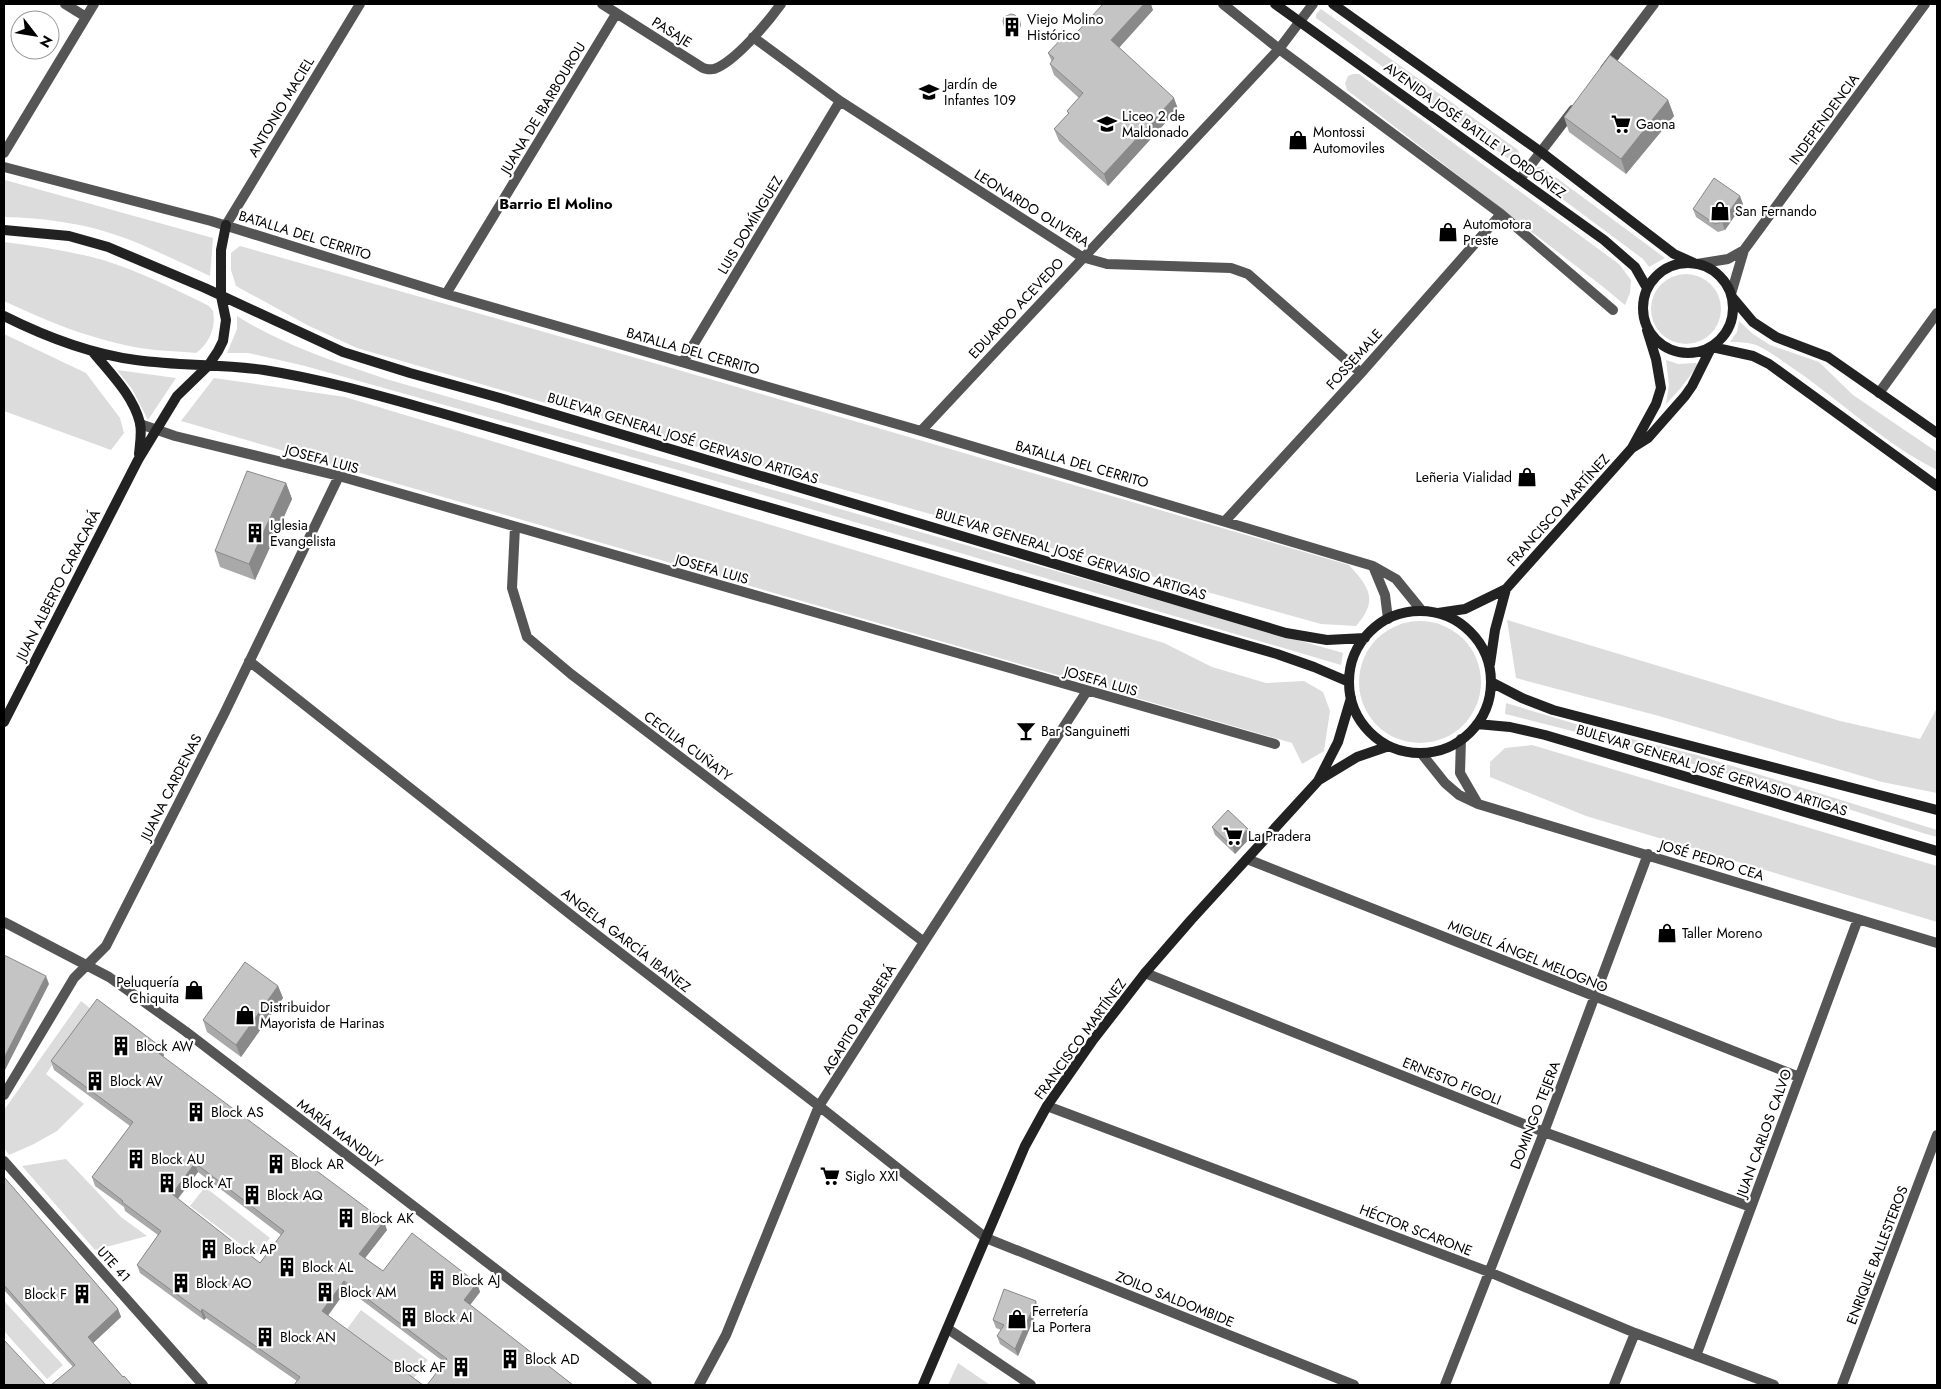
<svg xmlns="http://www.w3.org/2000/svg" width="1941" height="1389" font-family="Jost,sans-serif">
	<rect width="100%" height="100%" fill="#fff"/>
	<!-- green -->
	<path fill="#dcdcdc" d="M1321,9l197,141 1,4 -5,7 -4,-1 -194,-142v-4z
		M1353,74h6l260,190 12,16 -1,13 -5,12 -23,-19 -255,-196 -2,-7 3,-7z
		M1538,167h4l123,91 -16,9 -6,-8 -109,-81 1,-8z
		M5,180l208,58 -3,38c-29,-13 -58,-28 -88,-39 -38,-14 -79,-19 -118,-20z
		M4,242c33,4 66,9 99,18 36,11 72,29 106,46l4,5c3,16 -3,32 -17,42 -20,-2 -42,-2 -62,-6 -46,-9 -88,-26 -130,-46z
		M240,246l442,125 667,194c20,22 30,35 7,61l-35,-2 -497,-140 -467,-136 -48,-22 -73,-40 -5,-16v-17z
		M1651 309a35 35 0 1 1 70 0a35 35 0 1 1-70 0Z
		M237,316c46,29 98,46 149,63l957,274 -2,12 -663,-195 -373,-104 -57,-13h-21l10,-24z
		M1739,321l14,13 17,11 49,17 34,33 84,57v18c-51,-25 -95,-68 -143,-101 -12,-8 -24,-18 -38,-24 -9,-3 -18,-3 -26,-3l7,-10z
		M4,334l82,39 34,45 4,15 -13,17 -107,-39z
		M1666,360l12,4 18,-1 2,2 -18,24 -14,15 3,-19z
		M117,370l59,8 -28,42 -16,-31z
		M214,378l131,19 819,246 48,24 54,16 38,-2 19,11 7,19 -6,40 -22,13 -10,-21 -1111,-322z
		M1507,620l333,101 80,18 17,-31v85l-55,-11 -223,-66 -143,-38z
		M1359 682a61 61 0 1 1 122 0a61 61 0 1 1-122 0Z
		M1506,703l90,27 101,25 240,75v7c-34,-9 -67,-22 -102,-32 -110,-32 -219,-64 -330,-91z
		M1532,745l405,121v56l-351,-106 -96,-39v-15l15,-14z
		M81,1001l10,8 -45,65 38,30 -27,27 -23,13 -25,11 -5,-7v-38z
		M66,1159l55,58 26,19 -52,14 -73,-84z
		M205,1187l65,51 -14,18 -66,-50z
		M5,1302l58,63 -16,14 -43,-48v-27z
		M361,1310l67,50 -15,19 -66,-50z
		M958,1363l32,22h-42z"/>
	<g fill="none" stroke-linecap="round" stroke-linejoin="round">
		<!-- street -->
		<path stroke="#555" stroke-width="10" d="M65,4l21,13
			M602,4l101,64c4,1 7,2 11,1 21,-7 54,-47 67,-65
			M1223,4l56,45 222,165 112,96
			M753,37l87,64 242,156 25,7 124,4 17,6 113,99
			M1605,69l49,-65
			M4,153l90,-149
			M4,167l207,54 235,73 475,137 452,135 23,13 26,32
			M1520,179l53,-69
			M226,225l134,-221
			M1697,264l31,-5 16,-9
			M446,294l170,-280
			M1731,294l13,-44 181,-246
			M683,362l157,-261
			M1879,393l58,-80
			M140,424l35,12 164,40 936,268
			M921,431l358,-382 34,-45
			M1226,520l135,-147 140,-159
			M515,527l-3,61 15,49 44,37 353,268
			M1373,566l12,29 3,24
			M249,661l326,257 244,188 167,132 368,147
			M1461,739l-1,34 18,31
			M1421,753l24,30 14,12 19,9 459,139
			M1247,859l552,218
			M4,922l105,55 76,54 462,354
			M1145,973l399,159 207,75
			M4,1095l70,-117 32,-32 118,-232 115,-238
			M1047,1106l442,166 146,61 139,52
			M4,1161l199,224
			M948,1329l83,56
			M1696,1356l162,-437
			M699,1385l27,-50 93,-229 105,-164 163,-251
			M1445,1385l99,-253 104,-278
			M1614,1385l21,-52
			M1842,1385l95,-250"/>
		<!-- secondary -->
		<path stroke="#222" stroke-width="10" d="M1275,4l329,236 31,27 12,21
			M1333,4l208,148 133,102 20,9
			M4,230l65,6 39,11 97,41 138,64 67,21 90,25 786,235 41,7 38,-2
			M1643 308a45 45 0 1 1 90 0a45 45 0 1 1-90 0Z
			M1732,297l21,25 23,15 52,20 109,76
			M4,316c42,21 86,38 132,44 43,6 86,4 128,10 63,10 123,28 184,45l829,239 37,13 35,15
			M1712,347l41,9 16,8 168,122
			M93,352c17,21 40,43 47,71 2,10 0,21 -1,31
			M1632,448l16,-10 37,-42 7,-10 19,-38
			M1349 682a71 71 0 1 1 142 0a71 71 0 1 1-142 0Z
			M1438,613l27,-4 41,-20 126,-141 24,-44 5,-16 -5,-29 -9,-29
			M1490,664l5,-34 11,-41
			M1491,682l31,16 31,12 384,100
			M4,722l134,-262 39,-64 31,-30 10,-15 5,-10 3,-21 -5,-24v-46l5,-25
			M1477,724l33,3 35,8 392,116
			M1319,780l38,-23 32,-11
			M923,1385l102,-239 22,-40 46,-66 52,-67 46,-53 127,-139 20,-39 13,-44"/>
	</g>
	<!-- wall -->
	<path fill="#a9a9a9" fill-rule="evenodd" d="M1153,10l-34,38 59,61 -70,77 -49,-45 -5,-12 14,-15 -1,-3 12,-13 -25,-23 -4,-11 2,-2 -4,-9 20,-11z
		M1003,21h17l1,4 -3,8 -8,2 -3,-2z
		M1668,100l6,16 -48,58 -57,-42 -5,-15z
		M1743,204l-18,26 -7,2 -22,-15 -3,-8z
		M286,483l6,16 -37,81 -35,-13 -5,-16z
		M1212,827l36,2 3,8 -16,17 -20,-19z
		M278,986l5,12 -42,59 -34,-25 -4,-12z
		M164,1055l-1,2 224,173 -22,28 18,13 94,12 3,9 -10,13 103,80 -129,-23 -97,-73 -19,27 95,69 -126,-4 -91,-63 -2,2 -64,-47 -3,-8 21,-30 -33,-24 -1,-4 -29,-21 -3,-9 38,-51 -76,-56 -3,-9zM198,1172l83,63 -21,28 -82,-64z
		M4,1177l114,132 3,8 -28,26 30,34 -50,-10 -69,-77z
		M1038,1309l-20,47 -18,-12 -3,-8 4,-6 -5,-2 -3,-8z"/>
	<!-- shaded-wall -->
	<path fill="#898989" d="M1144,4h7l2,6 -38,42 -4,-12z
		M1020,21l1,4 -3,8 -1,-4z
		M1174,98l4,11 -70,77 -4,-12z
		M1668,100l6,16 -48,58 -5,-15z
		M1740,196l3,8 -18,26 -3,-8z
		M286,483l6,16 -37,81 -6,-16z
		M1248,829l3,8 -16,17 -3,-8z
		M46,976l3,8 -45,88v-14z
		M278,986l5,12 -42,59 -5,-12z
		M161,1047l3,8 -4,6 -3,-9z
		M195,1163l3,9 -23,30 -3,-8z
		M384,1221l3,9 -25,32 -3,-8z
		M344,1281l3,8 -22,30 -3,-8z
		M477,1283l3,9 -13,17 -3,-9z
		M1036,1301l2,8 -20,47 -3,-7z
		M118,1309l3,8 -30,28 -3,-8z
		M202,1309l4,9 -2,2 -3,-8z"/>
	<!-- building -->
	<path fill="#c4c4c4" stroke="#898989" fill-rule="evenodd" d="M1103,4h41l-33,36 63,58 -70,76 -50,-45 15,-16 -2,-2 16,-18 -33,-29 4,-6 -6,-5 15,-16 5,5z
		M1011,14l4,1 5,6 -3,8 -8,2 -4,-2 -2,-8 1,-4z
		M1610,55l58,45 -47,59 -57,-42z
		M1714,178l26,18 -18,26 -7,2 -22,-15z
		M247,471l39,12 -37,81 -34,-13z
		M1228,810l20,19 -16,17 -20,-19z
		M4,955l42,21 -42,82z
		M245,962l33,24 -42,59 -33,-25z
		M97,999l64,48 -4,5 227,169 -25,33 24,17 29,-38 65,50 -13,17 109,85h-146l20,-26 -103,-78 -22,30 101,74h-129l6,-8 -98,-68 -1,3 -64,-47 24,-34 -39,-29 1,-1 -31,-24 41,-55 -82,-61zM195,1163l89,68 -24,32 -88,-69z
		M4,1177l114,132 -30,28 35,40 1,-1 8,9h-81l24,-20 -71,-80z
		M1004,1289l32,12 -21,48 -18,-13 7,-11 -11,-5z
		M4,1340l42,45h-42z"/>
	<!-- icons -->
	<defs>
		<symbol id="building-bare" viewBox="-9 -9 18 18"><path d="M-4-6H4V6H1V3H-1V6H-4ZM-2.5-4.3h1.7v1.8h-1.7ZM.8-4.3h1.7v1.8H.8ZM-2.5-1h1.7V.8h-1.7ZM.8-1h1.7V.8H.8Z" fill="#000" stroke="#fff" stroke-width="2.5" paint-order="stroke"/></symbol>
		<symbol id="school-bare" viewBox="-9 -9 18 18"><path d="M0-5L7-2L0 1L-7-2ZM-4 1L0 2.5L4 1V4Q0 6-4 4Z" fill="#000" stroke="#fff" stroke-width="2.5" paint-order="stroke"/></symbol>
		<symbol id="supermarket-bare" viewBox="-9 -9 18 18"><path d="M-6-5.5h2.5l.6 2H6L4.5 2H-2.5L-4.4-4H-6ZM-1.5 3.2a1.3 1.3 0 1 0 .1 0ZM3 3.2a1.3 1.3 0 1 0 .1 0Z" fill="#000" stroke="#fff" stroke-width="2.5" paint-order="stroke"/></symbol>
		<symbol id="shop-bare" viewBox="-9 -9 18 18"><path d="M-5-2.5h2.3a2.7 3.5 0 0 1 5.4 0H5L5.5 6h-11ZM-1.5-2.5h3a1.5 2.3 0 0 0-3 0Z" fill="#000" stroke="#fff" stroke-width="2.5" paint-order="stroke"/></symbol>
		<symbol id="bar-bare" viewBox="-9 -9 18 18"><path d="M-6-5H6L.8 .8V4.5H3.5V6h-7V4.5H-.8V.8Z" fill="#000" stroke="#fff" stroke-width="2.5" paint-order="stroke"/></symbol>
	</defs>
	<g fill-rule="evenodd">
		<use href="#building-bare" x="998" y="13" width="28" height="28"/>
		<use href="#school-bare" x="915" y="78" width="28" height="28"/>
		<use href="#school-bare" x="1093" y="110" width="28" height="28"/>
		<use href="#supermarket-bare" x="1607" y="110" width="28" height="28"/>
		<use href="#shop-bare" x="1284" y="126" width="28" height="28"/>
		<use href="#shop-bare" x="1706" y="197" width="28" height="28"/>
		<use href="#shop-bare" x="1434" y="218" width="28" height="28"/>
		<use href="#shop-bare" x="1513" y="463" width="28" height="28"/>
		<use href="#building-bare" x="241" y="519" width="28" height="28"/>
		<use href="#bar-bare" x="1012" y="717" width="28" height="28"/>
		<use href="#supermarket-bare" x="1219" y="822" width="28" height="28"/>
		<use href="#shop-bare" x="1653" y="919" width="28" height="28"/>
		<use href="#shop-bare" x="180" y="976" width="28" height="28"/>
		<use href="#shop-bare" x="231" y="1001" width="28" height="28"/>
		<use href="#building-bare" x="107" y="1032" width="28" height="28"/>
		<use href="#building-bare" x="81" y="1067" width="28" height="28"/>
		<use href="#building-bare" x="182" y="1098" width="28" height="28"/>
		<use href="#building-bare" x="122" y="1145" width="28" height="28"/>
		<use href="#building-bare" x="262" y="1150" width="28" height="28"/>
		<use href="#supermarket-bare" x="816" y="1162" width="28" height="28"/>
		<use href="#building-bare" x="153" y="1169" width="28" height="28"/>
		<use href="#building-bare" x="238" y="1181" width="28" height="28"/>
		<use href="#building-bare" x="332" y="1204" width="28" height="28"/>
		<use href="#building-bare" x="195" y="1235" width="28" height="28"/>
		<use href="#building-bare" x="273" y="1253" width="28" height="28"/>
		<use href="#building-bare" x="423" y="1266" width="28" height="28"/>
		<use href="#building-bare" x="167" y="1269" width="28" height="28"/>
		<use href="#building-bare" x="311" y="1278" width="28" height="28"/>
		<use href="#building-bare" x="68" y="1280" width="28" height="28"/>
		<use href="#building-bare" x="395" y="1303" width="28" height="28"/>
		<use href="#shop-bare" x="1003" y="1305" width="28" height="28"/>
		<use href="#building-bare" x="251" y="1323" width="28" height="28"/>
		<use href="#building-bare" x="496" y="1345" width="28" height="28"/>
		<use href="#building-bare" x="447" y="1353" width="28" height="28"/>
	</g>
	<g text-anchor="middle" stroke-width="4.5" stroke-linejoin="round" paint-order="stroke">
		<!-- poi labels -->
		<g font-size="14" fill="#000" stroke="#fff" text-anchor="start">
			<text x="1027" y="24">Viejo Molino<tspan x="1027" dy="16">Histórico</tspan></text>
			<text x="944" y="89">Jardín de<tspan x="944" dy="16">Infantes 109</tspan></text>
			<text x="1122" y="121">Liceo 2 de<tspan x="1122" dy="16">Maldonado</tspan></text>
			<text x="1636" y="129">Gaona</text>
			<text x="1313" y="137">Montossi<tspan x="1313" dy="16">Automoviles</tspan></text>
			<text x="1735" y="216">San Fernando</text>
			<text x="1463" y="229">Automotora<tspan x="1463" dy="16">Preste</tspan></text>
			<text x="1512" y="482" text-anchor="end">Leñeria Vialidad</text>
			<text x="270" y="530">Iglesia<tspan x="270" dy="16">Evangelista</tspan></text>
			<text x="1041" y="736">Bar Sanguinetti</text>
			<text x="1248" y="841">La Pradera</text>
			<text x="1682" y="938">Taller Moreno</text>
			<text x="179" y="987" text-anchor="end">Peluquería<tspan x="179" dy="16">Chiquita</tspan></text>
			<text x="260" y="1012">Distribuidor<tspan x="260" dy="16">Mayorista de Harinas</tspan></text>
			<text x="136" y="1051">Block AW</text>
			<text x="110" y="1086">Block AV</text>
			<text x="211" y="1117">Block AS</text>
			<text x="151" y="1164">Block AU</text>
			<text x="291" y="1169">Block AR</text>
			<text x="845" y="1181">Siglo XXI</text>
			<text x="182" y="1188">Block AT</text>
			<text x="267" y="1200">Block AQ</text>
			<text x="361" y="1223">Block AK</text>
			<text x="224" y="1254">Block AP</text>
			<text x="302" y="1272">Block AL</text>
			<text x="452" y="1285">Block AJ</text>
			<text x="196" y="1288">Block AO</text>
			<text x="340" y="1297">Block AM</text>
			<text x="67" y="1299" text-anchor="end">Block F</text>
			<text x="1032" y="1316">Ferretería<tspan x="1032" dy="16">La Portera</tspan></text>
			<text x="424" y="1322">Block AI</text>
			<text x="280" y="1342">Block AN</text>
			<text x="525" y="1364">Block AD</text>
			<text x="446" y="1372" text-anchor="end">Block AF</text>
		</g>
		<!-- street labels -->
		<g font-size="14" fill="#000" stroke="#fff">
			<text transform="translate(672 32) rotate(32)" y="5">PASAJE</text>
			<text transform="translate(281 107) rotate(-59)" y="5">ANTONIO MACIEL</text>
			<text transform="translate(543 108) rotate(-59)" y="5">JUANA DE IBARBOUROU</text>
			<text transform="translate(1824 119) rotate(-54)" y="5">INDEPENDENCIA</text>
			<text transform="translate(1475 130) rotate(36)" y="5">AVENIDA JOSÉ BATLLE Y ORDÓÑEZ</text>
			<text transform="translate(1032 208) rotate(32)" y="5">LEONARDO OLIVERA</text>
			<text transform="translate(750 225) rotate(-59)" y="5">LUIS DOMÍNGUEZ</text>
			<text transform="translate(305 235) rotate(17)" y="5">BATALLA DEL CERRITO</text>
			<text transform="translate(1016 308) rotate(-47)" y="5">EDUARDO ACEVEDO</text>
			<text transform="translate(693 351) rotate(16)" y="5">BATALLA DEL CERRITO</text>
			<text transform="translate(1354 359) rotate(-48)" y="5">FOSSEMALE</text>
			<text transform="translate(683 438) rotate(17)" y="5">BULEVAR GENERAL JOSÉ GERVASIO ARTIGAS</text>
			<text transform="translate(322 459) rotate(15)" y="5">JOSEFA LUIS</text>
			<text transform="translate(1082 464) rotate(16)" y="5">BATALLA DEL CERRITO</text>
			<text transform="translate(1558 510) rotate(-48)" y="5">FRANCISCO MARTÍNEZ</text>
			<text transform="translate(1071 554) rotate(17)" y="5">BULEVAR GENERAL JOSÉ GERVASIO ARTIGAS</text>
			<text transform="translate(712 569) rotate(16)" y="5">JOSEFA LUIS</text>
			<text transform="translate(58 585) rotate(-63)" y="5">JUAN ALBERTO CARACARÁ</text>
			<text transform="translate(1101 681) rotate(16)" y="5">JOSEFA LUIS</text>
			<text transform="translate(688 746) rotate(37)" y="5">CECILIA CUÑATY</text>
			<text transform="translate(1712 770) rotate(17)" y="5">BULEVAR GENERAL JOSÉ GERVASIO ARTIGAS</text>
			<text transform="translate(171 787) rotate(-63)" y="5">JUANA CARDENAS</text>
			<text transform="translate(1712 860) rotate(17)" y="5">JOSÉ PEDRO CEA</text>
			<text transform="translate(626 940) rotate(38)" y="5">ANGELA GARCÍA IBAÑEZ</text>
			<text transform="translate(1528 956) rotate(22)" y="5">MIGUEL ÁNGEL MELOGNO</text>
			<text transform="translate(859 1019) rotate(-58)" y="5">AGAPITO PARABERÁ</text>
			<text transform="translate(1080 1039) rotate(-54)" y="5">FRANCISCO MARTÍNEZ</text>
			<text transform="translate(1452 1081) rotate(22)" y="5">ERNESTO FIGOLI</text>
			<text transform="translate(1535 1115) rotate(-69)" y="5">DOMINGO TEJERA</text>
			<text transform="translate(340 1133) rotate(37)" y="5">MARÍA MANDUY</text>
			<text transform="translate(1764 1133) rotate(-70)" y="5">JUAN CARLOS CALVO</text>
			<text transform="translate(1416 1230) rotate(21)" y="5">HÉCTOR SCARONE</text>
			<text transform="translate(1877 1255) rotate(-69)" y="5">ENRIQUE BALLESTEROS</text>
			<text transform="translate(114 1264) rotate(48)" y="5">UTE 41</text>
			<text transform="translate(1175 1299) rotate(22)" y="5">ZOILO SALDOMBIDE</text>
		</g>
		<!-- neighbourhood labels -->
		<g font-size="15" font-weight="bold" fill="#000" stroke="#fff">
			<text x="556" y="209">Barrio El Molino</text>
		</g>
	</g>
	<!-- border -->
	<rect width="1941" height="1389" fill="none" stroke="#000000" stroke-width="10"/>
	<!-- north arrow -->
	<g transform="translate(35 35) rotate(121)"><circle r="24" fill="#ffffff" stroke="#999999"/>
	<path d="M0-4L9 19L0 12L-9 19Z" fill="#000000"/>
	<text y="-8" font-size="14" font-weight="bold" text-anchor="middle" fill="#000000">N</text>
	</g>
</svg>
